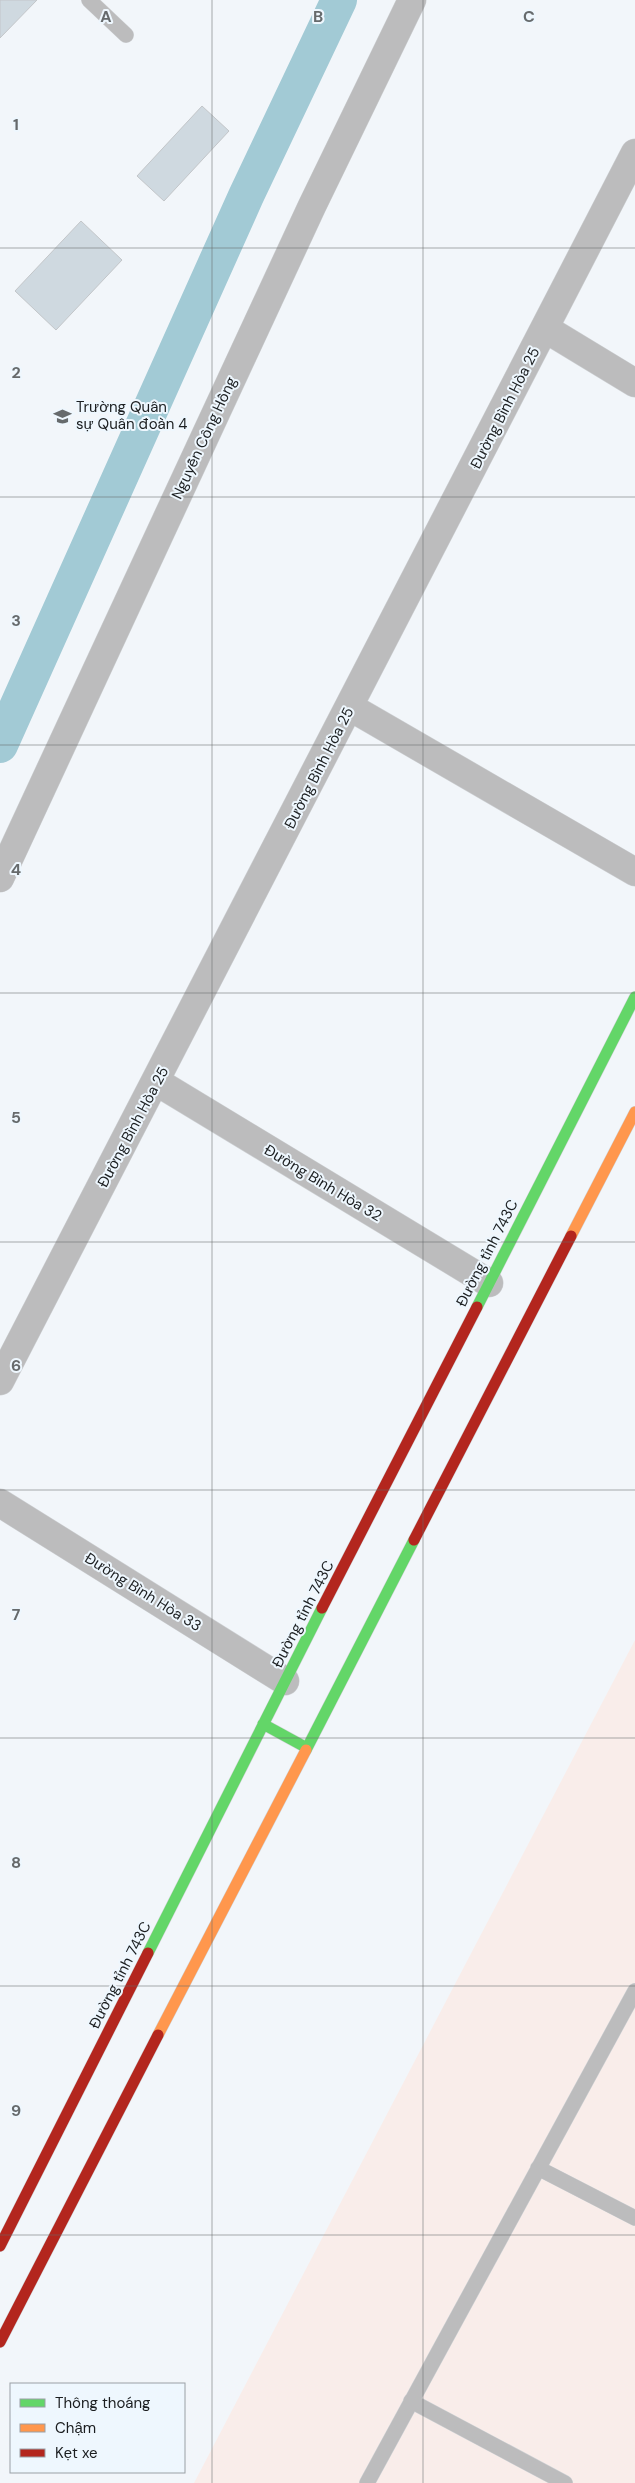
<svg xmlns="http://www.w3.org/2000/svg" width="635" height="2483" font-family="'DM Sans',sans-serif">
	<rect width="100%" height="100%" fill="#f2f6fa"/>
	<!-- industrial -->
	<path fill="#f9edea" d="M635,1640v843h-441z"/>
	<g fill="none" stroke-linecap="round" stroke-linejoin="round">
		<!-- canal -->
		<path stroke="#a2cad5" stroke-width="36" d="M0,745l246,-549 93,-196"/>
	</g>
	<!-- building -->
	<path fill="#cfd9e0" stroke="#c3c6c9" d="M0,0h37l-37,38z
		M202,106l27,25 -65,70 -27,-25z
		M81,221l41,39 -66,70 -41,-39z"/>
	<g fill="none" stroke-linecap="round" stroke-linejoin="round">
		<defs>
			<path id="lane" d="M89,0l37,35
				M538,2168l97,50
				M411,2401l154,82
				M367,2483l268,-492"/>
			<path id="street" d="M546,329l89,54
				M350,707l285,165
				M0,878l312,-672 100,-206
				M157,1082l332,201
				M0,1381l635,-1228
				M0,1503l285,178"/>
			<path id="fast" d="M477,1307l158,-310
				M263,1724l44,24
				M306,1750l108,-210
				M148,1953l174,-345"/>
			<path id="slow" d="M571,1236l64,-124
				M158,2035l148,-285"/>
			<path id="jam" d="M414,1540l157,-304
				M322,1608l155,-301
				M0,2246l148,-293
				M0,2342l158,-307"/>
		</defs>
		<!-- lane casing -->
		<use href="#lane" stroke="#d0d3d6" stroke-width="16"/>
		<!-- street casing -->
		<use href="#street" stroke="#d0d3d6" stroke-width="29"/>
		<!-- fast casing -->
		<use href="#fast" stroke="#d0d3d6" stroke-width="12"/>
		<!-- slow casing -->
		<use href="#slow" stroke="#d0d3d6" stroke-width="12"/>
		<!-- jam casing -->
		<use href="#jam" stroke="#d0d3d6" stroke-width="12"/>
		<!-- lane -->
		<use href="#lane" stroke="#bcbcbd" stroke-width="15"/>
		<!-- street -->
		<use href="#street" stroke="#bcbcbd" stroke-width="28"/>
		<!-- fast -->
		<use href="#fast" stroke="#63d668" stroke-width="11"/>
		<!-- slow -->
		<use href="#slow" stroke="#ff974d" stroke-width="11"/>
		<!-- jam -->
		<use href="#jam" stroke="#b3261e" stroke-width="11"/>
	</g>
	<!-- grid -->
	<path fill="none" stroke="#666a6c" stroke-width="1" stroke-opacity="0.55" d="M212,0v2483M423,0v2483M0,248h635M0,497h635M0,745h635M0,993h635M0,1242h635M0,1490h635M0,1738h635M0,1986h635M0,2235h635"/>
	<!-- icons -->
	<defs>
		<symbol id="school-bare" viewBox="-9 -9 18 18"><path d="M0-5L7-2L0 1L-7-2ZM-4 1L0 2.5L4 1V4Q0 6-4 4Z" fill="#666a6c" stroke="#eef7fe" stroke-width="2.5" paint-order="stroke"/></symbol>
	</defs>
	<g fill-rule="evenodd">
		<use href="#school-bare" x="50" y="404" width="25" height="25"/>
	</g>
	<g text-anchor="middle" stroke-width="4" stroke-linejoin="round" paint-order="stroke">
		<!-- poi labels -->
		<g font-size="15" fill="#1b1e20" stroke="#eef7fe" text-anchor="start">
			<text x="76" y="412">Trường Quân<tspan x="76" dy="17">sự Quân đoàn 4</tspan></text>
		</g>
		<!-- street labels -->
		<g font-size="15" fill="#1b1e20" stroke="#eef7fe">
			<text transform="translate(505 408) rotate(-63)" y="5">Đường Bình Hòa 25</text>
			<text transform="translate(204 438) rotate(-65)" y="5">Nguyễn Công Hồng</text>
			<text transform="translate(319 768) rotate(-63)" y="5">Đường Bình Hòa 25</text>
			<text transform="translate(133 1127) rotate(-62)" y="5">Đường Bình Hòa 25</text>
			<text transform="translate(323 1183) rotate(31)" y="5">Đường Bình Hòa 32</text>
			<text transform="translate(487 1253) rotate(-63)" y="5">Đường tỉnh 743C</text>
			<text transform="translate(143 1592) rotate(32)" y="5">Đường Bình Hòa 33</text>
			<text transform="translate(303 1614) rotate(-63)" y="5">Đường tỉnh 743C</text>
			<text transform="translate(120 1975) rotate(-63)" y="5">Đường tỉnh 743C</text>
		</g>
	</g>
	<g font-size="16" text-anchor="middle" font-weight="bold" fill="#666a6c" stroke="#eef7fe" stroke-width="4" stroke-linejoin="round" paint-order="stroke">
		<text x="106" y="22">A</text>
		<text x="318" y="22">B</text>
		<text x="529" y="22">C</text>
		<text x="16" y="130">1</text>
		<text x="16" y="378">2</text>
		<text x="16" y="626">3</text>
		<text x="16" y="875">4</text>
		<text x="16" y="1123">5</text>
		<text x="16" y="1371">6</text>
		<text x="16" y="1620">7</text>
		<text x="16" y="1868">8</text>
		<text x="16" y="2116">9</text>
	</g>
	<!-- legend -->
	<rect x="10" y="2383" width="175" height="90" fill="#eef7fe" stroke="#9aa0a5"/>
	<rect x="20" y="2399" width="25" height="8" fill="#63d668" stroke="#9aa0a5"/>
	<text x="55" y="2408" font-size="15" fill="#1b1e20">Thông thoáng</text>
	<rect x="20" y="2424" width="25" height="8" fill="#ff974d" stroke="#9aa0a5"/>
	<text x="55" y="2433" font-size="15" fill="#1b1e20">Chậm</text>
	<rect x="20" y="2449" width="25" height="8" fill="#b3261e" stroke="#9aa0a5"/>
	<text x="55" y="2458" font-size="15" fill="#1b1e20">Kẹt xe</text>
</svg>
